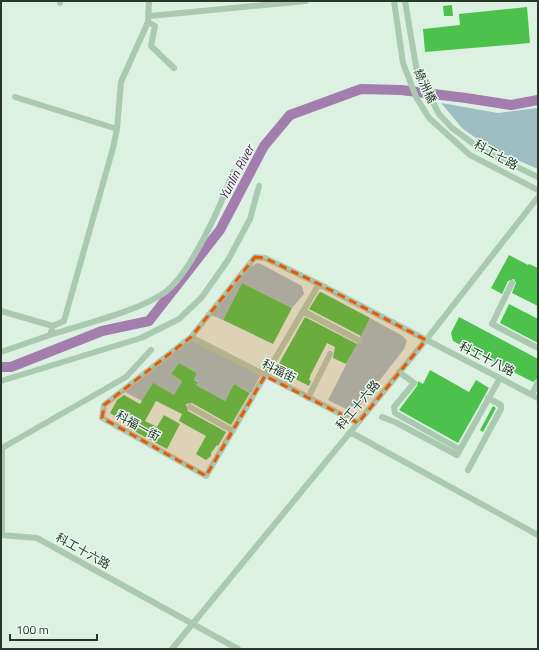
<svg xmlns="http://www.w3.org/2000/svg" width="539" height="650" font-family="'Titillium Web','Noto Sans TC',sans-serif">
	<rect width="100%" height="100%" fill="#ddf1e2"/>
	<!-- green -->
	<path fill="#9dbdc0" d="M441,103l57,10 40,-5v61l-46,-20 -29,-20z
		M257,263l4,1 41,22 2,8 -12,14 -50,-25 -19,37 -12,-5 36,-46z
		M370,318l33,18 4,5 -3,8 -45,58 -11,3 -20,-10z
		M191,337l70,38 -10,18 -17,-9 -9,17 -29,-16 2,-4 -4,-1 3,-7 -18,-10 -8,11 11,7 -8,14 -32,6 -17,-9z"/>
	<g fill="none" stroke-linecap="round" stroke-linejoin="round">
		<!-- river -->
		<path stroke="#a37dad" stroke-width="10" d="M1,367h10l91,-36 47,-10 71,-91 44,-84 26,-31 71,-26 40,1 65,8 45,7 27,-5"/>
	</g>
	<!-- building -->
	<path fill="#4cc14b" d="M452,5l1,11h-9l-1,-10z
		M527,7l3,36 -105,9 -2,-23 37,-4 -1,-11z
		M509,255l19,10 1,-1 9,4v38l-26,-13 4,-10 -2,-4 -6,2 -6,13 -11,-6z
		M242,283l50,25 -19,36 -50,-24z
		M321,292l49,26 -9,18 -52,-27 10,-16z
		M509,304l29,15v24l-38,-20z
		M305,317l52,27 -11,20 -13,-6 2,-11 -8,-4 -16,31 -2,6 2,1 -2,5 -33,-17z
		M459,317l79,42v19l-5,4 -80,-41 -2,-8z
		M179,363l18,10 -3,7 4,2 -2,3 29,16 9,-17 16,9 -19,32 -39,-22 -6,1 2,7 38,21 -8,14 -1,-1 -6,8v3l-5,4 -10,-6 10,-18 -27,-15 3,-7 -26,-13 -11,20 12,6 7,-12 16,9 -13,25 -40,-22 1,-3 -18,-11 7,-13 7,-5 16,9 13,-21 21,12 8,-14 -11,-7z
		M430,370l39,22 7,-12 13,8 -31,55 -59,-33 18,-24 1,-5 5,3z
		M493,406l3,2 -13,24 -3,-2z"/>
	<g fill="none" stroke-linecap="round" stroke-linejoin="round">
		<!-- minor -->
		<path stroke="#a9c9b0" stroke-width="6" d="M60,1v2
			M394,1l9,62 13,34 13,21 41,37 68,35
			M405,1l12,71 22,42 13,14 30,22 56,27
			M150,16l156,-15
			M148,22l7,4 -4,20 23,22
			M15,97l102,32
			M512,283l-20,41 46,24
			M319,284l-113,192 -104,-58 2,-13 87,-68 64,-80 10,1 54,26 219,114
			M1,311l52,15
			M303,311l57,30
			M50,335c33,-11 86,-23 114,-42 27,-19 58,-90 69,-121
			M191,337l167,86
			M1,352l49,-17 3,-9 11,-5 49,-173 4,-19 4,-47 27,-60 1,-21
			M399,372l15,11 -20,24 1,6 64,36
			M1,381l140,-43 38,-19 23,-22 26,-37 22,-41 9,-33
			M532,394l6,-12
			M308,398l22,-44
			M190,407l43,24
			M382,417l15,6 60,32 43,-77
			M350,432l188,103
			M468,470l33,-61v-4l-13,-7
			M1,535l36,3 201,111
			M2,535v-87l124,-71 25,-27
			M172,649l254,-309 112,-143"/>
	</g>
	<!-- marked area -->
	<path fill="#e8590c" fill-opacity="0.2" stroke="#e8590c" stroke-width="3" stroke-dasharray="8 5" stroke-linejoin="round" d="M255,257l10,1 54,26 107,56 -68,83 -93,-47 -59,100 -104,-58 2,-13 87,-68z"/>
	<g text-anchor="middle" stroke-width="3" stroke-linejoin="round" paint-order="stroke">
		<!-- street labels -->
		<g font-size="12" fill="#29362a" stroke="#e9f9ee">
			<text transform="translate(425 86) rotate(65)" y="4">綠洲橋</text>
			<text transform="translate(496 155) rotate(29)" y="4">科工七路</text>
			<text transform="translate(487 359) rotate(27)" y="4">科工十八路</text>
			<text transform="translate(279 371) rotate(27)" y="4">科福街</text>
			<text transform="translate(358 405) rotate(-50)" y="4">科工十六路</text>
			<text transform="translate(138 426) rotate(29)" y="4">科福一街</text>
			<text transform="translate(83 551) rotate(29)" y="4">科工十六路</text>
		</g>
		<!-- water labels -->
		<g font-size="13" font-style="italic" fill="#4c2056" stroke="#e9f9ee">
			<text transform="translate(236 172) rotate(-62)" y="5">Yunlin River</text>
		</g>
	</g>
	<!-- border -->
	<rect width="539" height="650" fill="none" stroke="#29362a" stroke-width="4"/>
	<!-- scale -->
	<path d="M10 634v6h87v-6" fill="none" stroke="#29362a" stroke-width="2"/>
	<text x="16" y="634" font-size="12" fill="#29362a" stroke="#e9f9ee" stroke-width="3" paint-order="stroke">100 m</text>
</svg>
